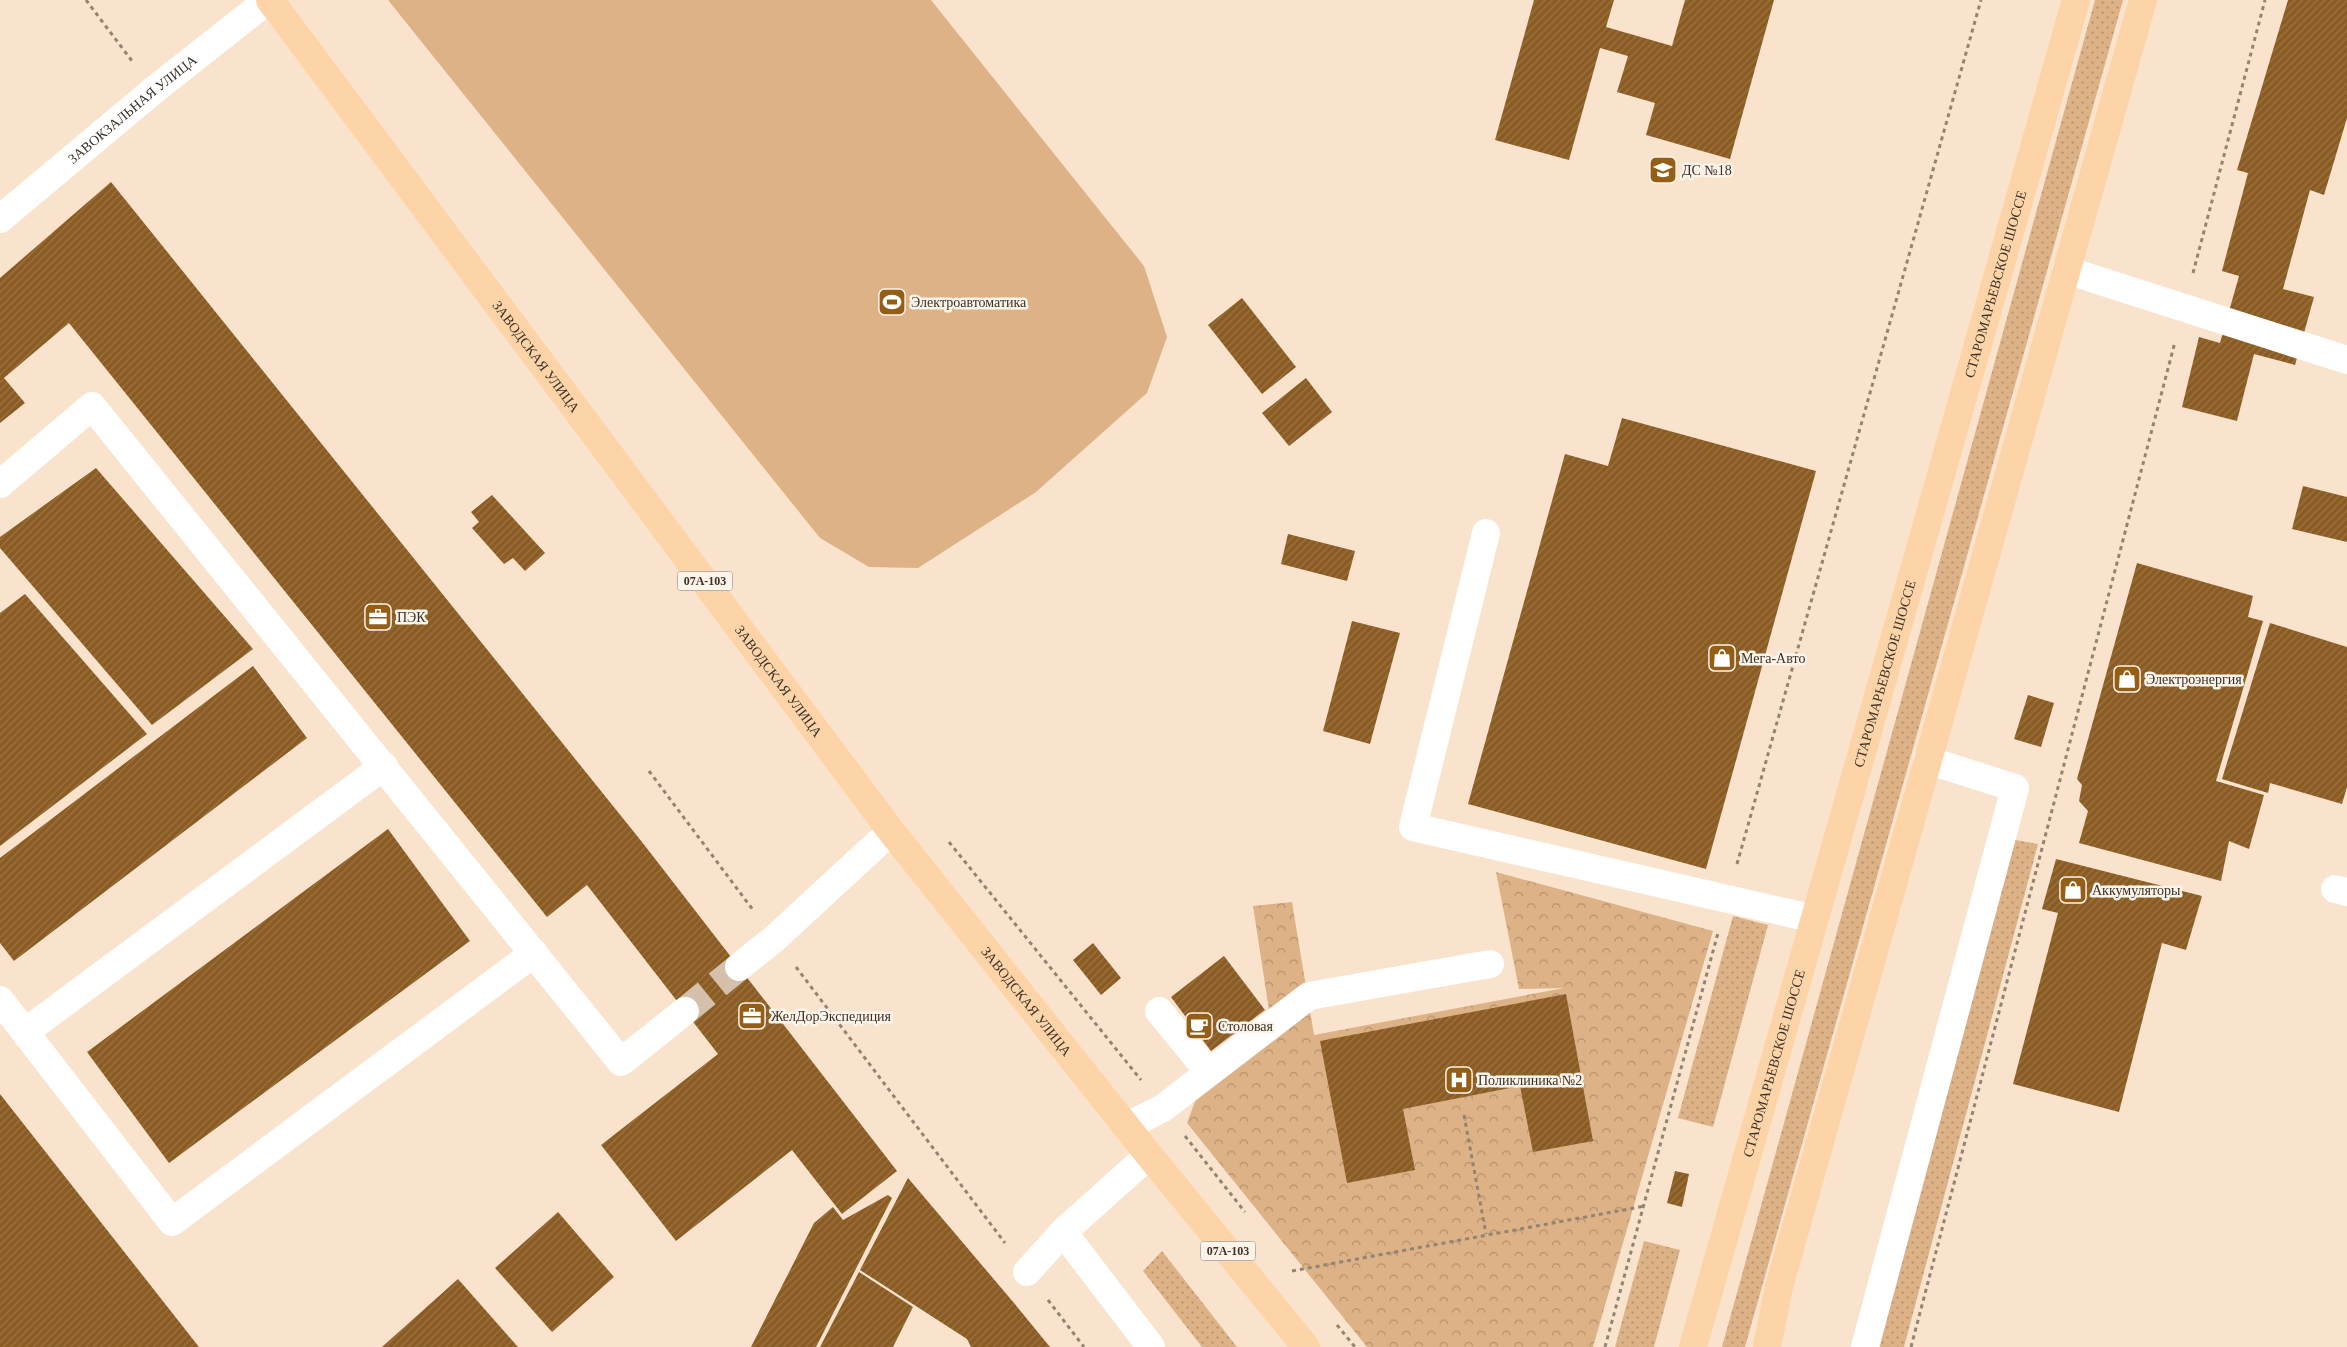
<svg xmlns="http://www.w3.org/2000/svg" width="2347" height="1347" font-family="'Times New Roman',serif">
	<defs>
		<pattern id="grass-dots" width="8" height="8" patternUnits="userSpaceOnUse" patternTransform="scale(1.25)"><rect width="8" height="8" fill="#ddb286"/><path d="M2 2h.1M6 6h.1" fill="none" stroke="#b4916e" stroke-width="1.8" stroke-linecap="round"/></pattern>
		<pattern id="park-crowns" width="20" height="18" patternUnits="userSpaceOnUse" patternTransform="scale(1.25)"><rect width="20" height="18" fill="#ddb286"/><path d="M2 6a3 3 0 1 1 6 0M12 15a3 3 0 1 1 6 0" fill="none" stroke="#b4916e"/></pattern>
		<pattern id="building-hatch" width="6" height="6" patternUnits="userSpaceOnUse" patternTransform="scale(1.25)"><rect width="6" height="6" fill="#8b5b21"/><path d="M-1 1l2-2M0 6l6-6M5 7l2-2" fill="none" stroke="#997548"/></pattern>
	</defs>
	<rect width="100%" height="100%" fill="#fae3cc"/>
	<!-- grass -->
	<path fill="url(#grass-dots)" d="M2095,0h28l-378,1347h-23z
		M2010,839l28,5 -134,503h-30z
		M1733,916l35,9 -55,202 -35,-9z
		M1644,1241l36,9 -26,97h-39z
		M1162,1251l75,96h-35l-59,-76z"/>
	<!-- park -->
	<path fill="url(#park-crowns)" d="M1496,872l217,59 -120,416h-226l-180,-224 26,-70 56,-43 -16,-104 39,-4 22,133 250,-47 -45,1z"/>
	<!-- pitch -->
	<path fill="#ddb286" d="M388,0h543l213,266 23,71 -20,56 -111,99 -118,76 -49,-1 -49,-29z"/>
	<!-- building -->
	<path fill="url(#building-hatch)" d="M1534,0h80l-8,27 66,19 13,-46h89l-44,159 -84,-24 9,-32 -38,-11 11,-36 -28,-8 -31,112 -74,-20z
		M2288,0h59v118l-23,77 -14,-5 -27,99 31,8 -19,68 -41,-11 -17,67 -55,-14 17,-70 21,6 19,-67 -17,-5 26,-98 -11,-3z
		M111,182l531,660 255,329 -55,43 -50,-64 -116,91 -75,-96 117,-91 -131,-169 -40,32 -478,-594 -65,55 21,25 -25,20v-145z
		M1242,298l54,69 -34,27 -54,-69z
		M1306,378l26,34 -43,34 -27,-33z
		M1622,418l194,53 -110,398 -238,-65 97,-350 43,12z
		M96,468l157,181 -101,76 -152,-177v-11z
		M2303,486l44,11v45l-55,-13z
		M492,495l53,58 -20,18 -12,-13 -9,6 -32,-36 7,-6 -8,-10z
		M1288,534l67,17 -8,30 -66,-17z
		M2137,563l116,33 -5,21 15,4 -47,160 48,14 -15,54 -20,-8 -8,40 -142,-38 9,-32 -9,-10 3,-16 -5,-6z
		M25,594l122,140 -147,112v-233z
		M1352,621l48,12 -30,111 -47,-13z
		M2270,623l77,24v140l-5,17 -72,-21 -2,10 -46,-14z
		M253,666l54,72 -293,223 -14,-18v-85z
		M2028,695l26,8 -13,44 -27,-8z
		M388,829l82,112 -301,222 -82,-111z
		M2056,859l146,37 -16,54 -24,-7 -43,169 -106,-28 45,-171 -16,-4z
		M1093,943l28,35 -20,17 -28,-35z
		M1224,956l41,54 -54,41 -40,-54z
		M1566,994l27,147 -60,11 -13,-66 -117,23 12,61 -68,13 -27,-142z
		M0,1094l199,253h-199z
		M1675,1171l14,3 -7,33 -15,-4z
		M908,1178l106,125 36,44h-79l-4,-8 -107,-69z
		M888,1195l4,3 -76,149h-65l63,-124 19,-16 10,13z
		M558,1212l56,65 -62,55 -57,-64z
		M859,1272l54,35 -20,40h-73z
		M458,1279l60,68h-136z"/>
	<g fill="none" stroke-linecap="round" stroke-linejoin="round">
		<!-- minor-tunnel -->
		<path stroke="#d4c0ab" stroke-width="28" stroke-dasharray="28 14" stroke-linecap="butt" d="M685,1011l54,-44"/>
		<!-- path -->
		<path stroke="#928474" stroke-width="3" stroke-dasharray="4 4" stroke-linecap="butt" d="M86,0l46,61
			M2193,273l72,-273
			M649,771l104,139
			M949,842l192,238
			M1737,864l244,-864
			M796,967l209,276
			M1464,1115l22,119
			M1185,1136l60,76
			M1292,1271l353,-65
			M1048,1300l36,47
			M1337,1325l18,22
			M1605,1347l113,-414
			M1911,1347l264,-1005"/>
		<!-- minor -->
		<g stroke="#fff" stroke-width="28">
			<path id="s1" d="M0,219l154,-129 114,-90"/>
			<path d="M2066,270l281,90"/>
			<path d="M0,484l92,-78 529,656 64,-51"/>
			<path d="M1486,533l-73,294 402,92"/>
			<path d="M2335,889l12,3"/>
			<path d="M739,967l35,-28 117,-108"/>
			<path d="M0,1000l172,222 362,-269"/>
			<path d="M1159,1011l50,61"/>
			<path d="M25,1032l359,-266"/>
			<path d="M1127,1126l36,-18 146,-112 181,-32"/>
			<path d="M1063,1232l88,115"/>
			<path d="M1027,1272l36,-40 86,-77"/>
			<path d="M1865,1347l150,-559 -88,-28"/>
		</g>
		<!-- major -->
		<g stroke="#fdd4a7" stroke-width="28">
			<path id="s2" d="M270,0l621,831 258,324 157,192"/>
			<path id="s3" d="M1693,1347l383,-1347"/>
			<path d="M1767,1347l12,-60 364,-1287"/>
		</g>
	</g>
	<!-- icons -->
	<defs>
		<symbol id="school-square" viewBox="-11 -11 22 22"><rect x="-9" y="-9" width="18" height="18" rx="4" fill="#955e16" stroke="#fcf3e9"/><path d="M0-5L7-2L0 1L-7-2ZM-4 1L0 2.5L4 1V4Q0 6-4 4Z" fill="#fff"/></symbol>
		<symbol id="stadium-square" viewBox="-11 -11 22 22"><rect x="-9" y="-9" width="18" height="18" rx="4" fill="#955e16" stroke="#fcf3e9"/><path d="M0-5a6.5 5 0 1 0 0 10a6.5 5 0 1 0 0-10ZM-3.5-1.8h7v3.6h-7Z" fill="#fff"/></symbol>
		<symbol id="office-square" viewBox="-11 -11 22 22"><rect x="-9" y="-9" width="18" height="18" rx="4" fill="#955e16" stroke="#fcf3e9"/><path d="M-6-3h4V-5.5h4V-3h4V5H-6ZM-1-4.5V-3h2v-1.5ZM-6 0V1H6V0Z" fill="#fff"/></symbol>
		<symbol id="shop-square" viewBox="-11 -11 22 22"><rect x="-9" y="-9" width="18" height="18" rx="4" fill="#955e16" stroke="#fcf3e9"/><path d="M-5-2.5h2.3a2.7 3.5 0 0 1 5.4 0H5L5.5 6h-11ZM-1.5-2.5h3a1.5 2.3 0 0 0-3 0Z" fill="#fff"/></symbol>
		<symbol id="cafe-square" viewBox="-11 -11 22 22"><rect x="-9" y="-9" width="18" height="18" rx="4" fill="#955e16" stroke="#fcf3e9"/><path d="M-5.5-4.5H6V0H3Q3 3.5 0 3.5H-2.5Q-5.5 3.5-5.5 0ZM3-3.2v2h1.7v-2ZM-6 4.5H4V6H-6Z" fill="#fff"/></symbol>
		<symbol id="hospital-square" viewBox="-11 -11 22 22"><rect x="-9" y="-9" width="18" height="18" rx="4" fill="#955e16" stroke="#fcf3e9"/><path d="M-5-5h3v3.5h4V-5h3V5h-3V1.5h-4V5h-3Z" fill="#fff"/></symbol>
	</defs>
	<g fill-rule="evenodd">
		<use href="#school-square" x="1647" y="154" width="32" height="32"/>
		<use href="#stadium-square" x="876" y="286" width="32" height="32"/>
		<use href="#office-square" x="362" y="601" width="32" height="32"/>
		<use href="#shop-square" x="1706" y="642" width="32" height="32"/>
		<use href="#shop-square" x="2111" y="663" width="32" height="32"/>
		<use href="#shop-square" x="2057" y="874" width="32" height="32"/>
		<use href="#office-square" x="736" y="1000" width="32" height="32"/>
		<use href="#cafe-square" x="1183" y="1010" width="32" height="32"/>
		<use href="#hospital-square" x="1443" y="1064" width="32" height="32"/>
	</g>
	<g text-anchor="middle" stroke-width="5" stroke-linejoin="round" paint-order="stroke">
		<!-- shield labels -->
		<g fill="#fcf3e9" stroke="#746c63" stroke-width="1">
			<rect x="677.5" y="571.5" width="55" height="19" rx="4"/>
			<rect x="1200.5" y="1241.5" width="55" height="19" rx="4"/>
		</g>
		<g font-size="12" font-weight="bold" fill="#3a3229">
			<text x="705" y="585">07А-103</text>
			<text x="1228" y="1255">07А-103</text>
		</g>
		<!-- street labels -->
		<g font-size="14" fill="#3a3229" stroke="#fcf3e9">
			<text dy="5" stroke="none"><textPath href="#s1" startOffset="172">ЗАВОКЗАЛЬНАЯ УЛИЦА</textPath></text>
			<text dy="5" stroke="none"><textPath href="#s3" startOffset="1105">СТАРОМАРЬЕВСКОЕ ШОССЕ</textPath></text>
			<text dy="5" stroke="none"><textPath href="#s2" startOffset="445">ЗАВОДСКАЯ УЛИЦА</textPath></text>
			<text dy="5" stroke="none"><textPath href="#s3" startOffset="700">СТАРОМАРЬЕВСКОЕ ШОССЕ</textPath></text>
			<text dy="5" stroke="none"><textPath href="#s2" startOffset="850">ЗАВОДСКАЯ УЛИЦА</textPath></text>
			<text dy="5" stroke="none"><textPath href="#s2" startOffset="1255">ЗАВОДСКАЯ УЛИЦА</textPath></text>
			<text dy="5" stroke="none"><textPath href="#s3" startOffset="295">СТАРОМАРЬЕВСКОЕ ШОССЕ</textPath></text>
		</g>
		<!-- poi labels -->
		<g font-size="14" fill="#3a3229" stroke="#fcf3e9" text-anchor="start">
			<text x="1682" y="175">ДС №18</text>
			<text x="911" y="307">Электроавтоматика</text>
			<text x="397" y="622">ПЭК</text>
			<text x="1741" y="663">Мега-Авто</text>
			<text x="2146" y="684">Электроэнергия</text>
			<text x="2092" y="895">Аккумуляторы</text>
			<text x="771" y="1021">ЖелДорЭкспедиция</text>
			<text x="1218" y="1031">Столовая</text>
			<text x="1478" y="1085">Поликлиника №2</text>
		</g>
	</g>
</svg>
